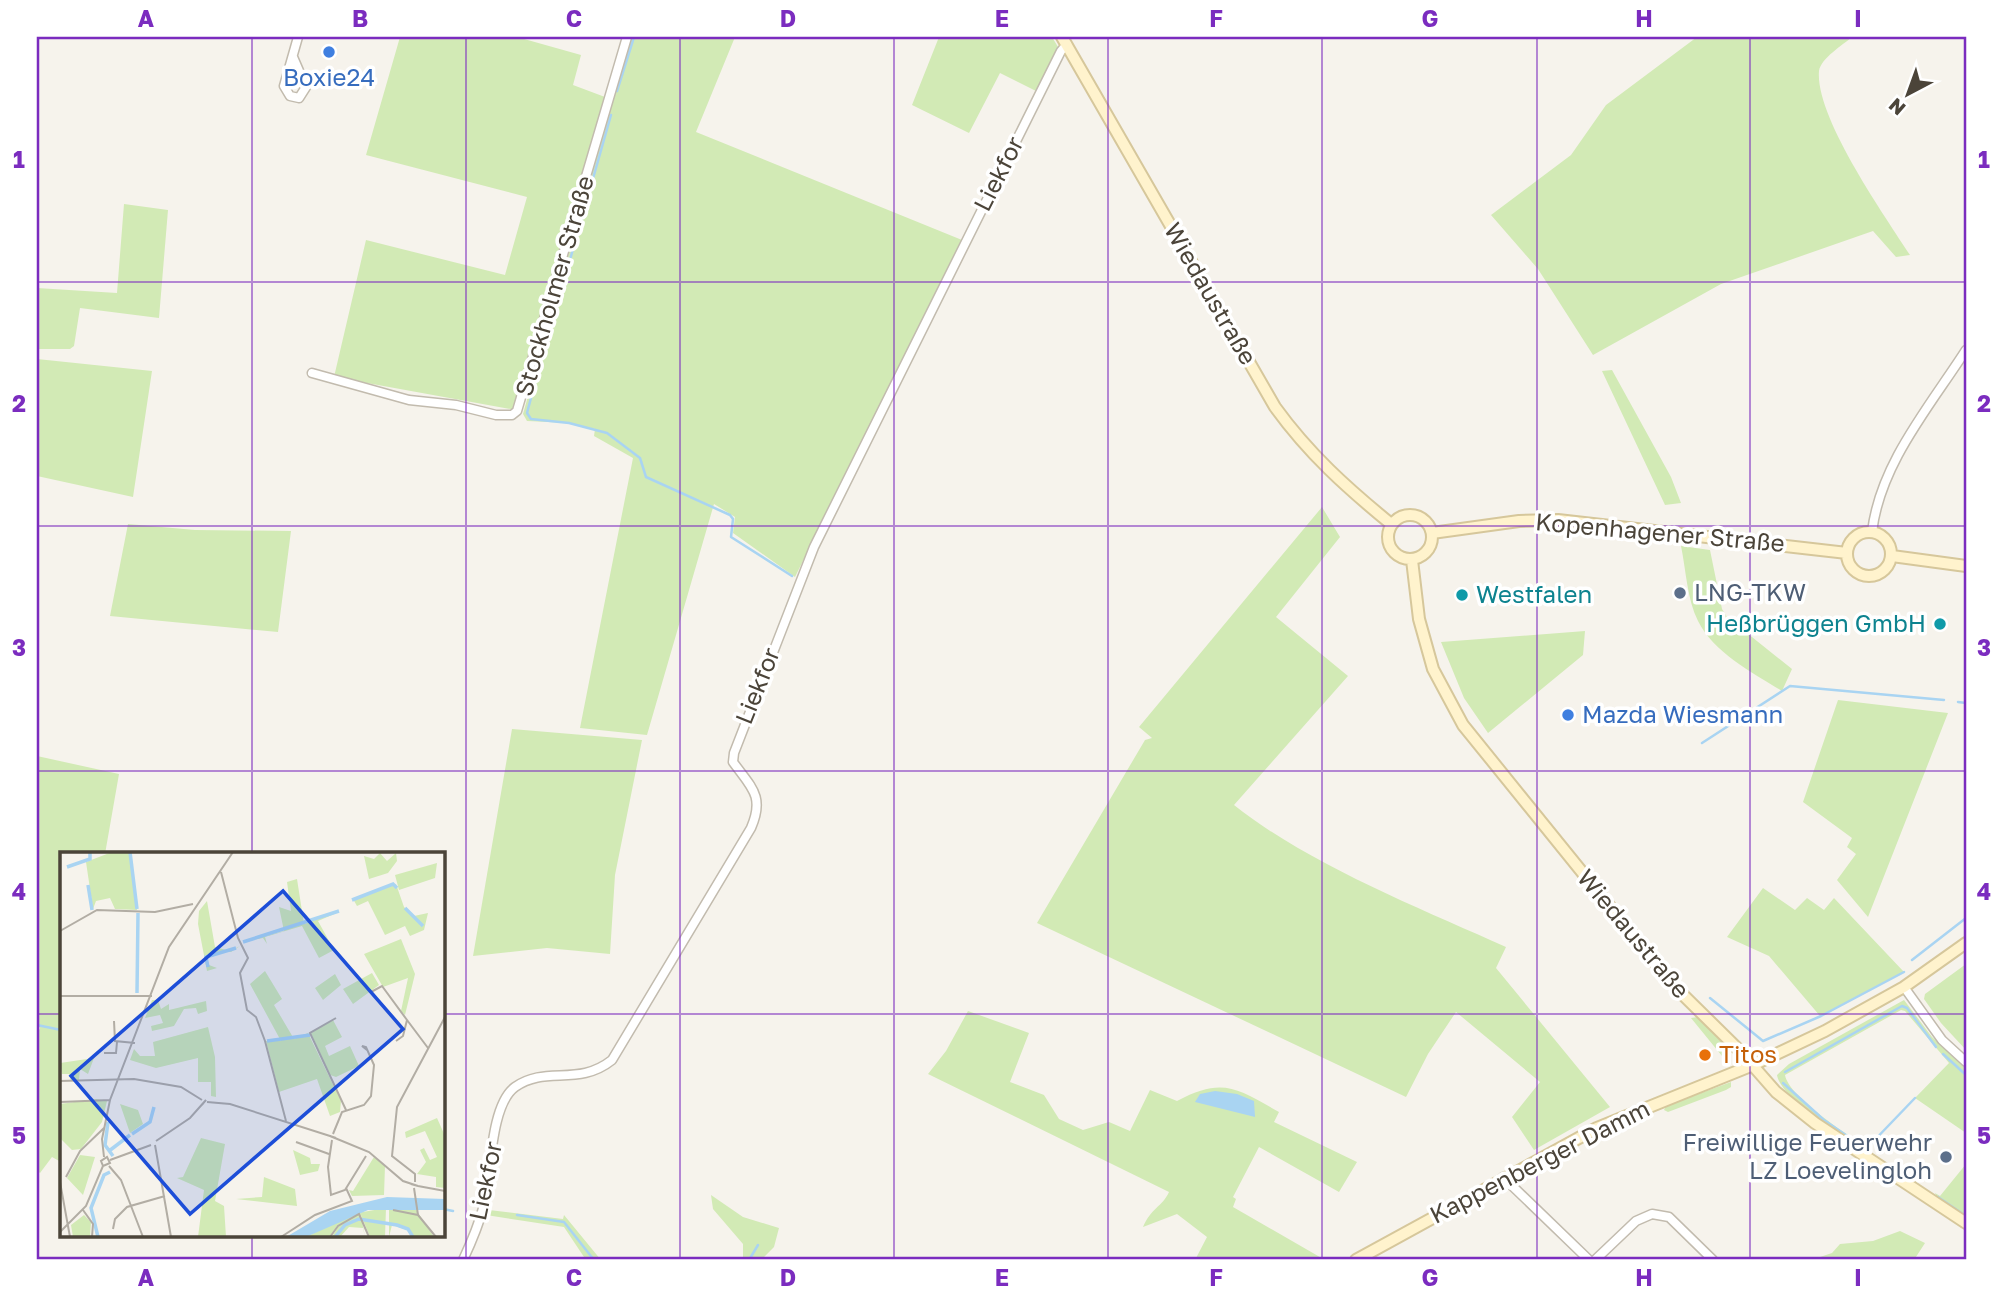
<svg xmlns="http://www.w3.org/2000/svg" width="2003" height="1297" font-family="'Golos Text',sans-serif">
	<rect width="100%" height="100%" fill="#f6f3ec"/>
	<!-- green -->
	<path fill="#d2eab5" d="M400,37h117l64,18 -8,30 32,12 -89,313 -182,-33 32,-137 139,35 22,-78 -161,-42z
		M630,37h105l-39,95 266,108 -167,337 -62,-44 2,-16 -21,-13 -67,231 -67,-7 53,-270 -39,-22 1,-7 -26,-6 -42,-2 -4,-7z
		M939,37h113l6,10 -22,44 -36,-18 -31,60 -57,-28z
		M1697,37h155c-9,8 -31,21 -33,34 -4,46 66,145 91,184l-14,2 -23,-26 -152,53 -128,71 -55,-86 -47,-54 80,-60 35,-50z
		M124,204l44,6 -9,108 -79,-10 -6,38 -4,3h-33v-61l80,5z
		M37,359l115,12 -19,126 -96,-21z
		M1612,370l59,107 10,26 -16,2 -63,-134z
		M1322,507l18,30 -64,80 72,59 -114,129c74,59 185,103 272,142l-10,21 114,139 -76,43 -22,-33 28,-35 -84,-70 -28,42 -22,43 -369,-174 108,-183 7,-2 -13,-11z
		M128,524l67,6 96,1 -13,101 -168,-16z
		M1681,546l29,4 12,59 5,8 65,52 -10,22c-29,-18 -68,-38 -84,-70 -11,-22 -12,-51 -17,-75z
		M1585,631l-2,24 -95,78 -24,-35 -23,-56z
		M1838,700l110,13 -80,204 -31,-37 19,-26 -9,-7 5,-9 -49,-36z
		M512,729l130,11 -27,135 -5,79 -63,-6 -74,8z
		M37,756l82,18 -14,80h-44v308l-9,-5 -12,16 -3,-3v-135l3,-7 -3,-4z
		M1763,888l32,22 12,-12 17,12 10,-12 70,74 -84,44 -51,-60 -42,-19z
		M1966,964v86l-25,-27 -17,-24 1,-5z
		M1904,1000l28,37 34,32v64l-51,-35 34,-35 -44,-52 -4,-1 -116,65c4,23 65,61 85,75l-2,3c-20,-13 -88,-55 -91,-78l12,-11z
		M968,1011l61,22 -19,49 34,13 15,24 24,11 26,-8 21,9 20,-41 27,11c46,-24 59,-13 102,11l-5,10 83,40 -18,30 -80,-45 -26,50 3,2 -3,8 92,53h-130l12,-23 -30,-23 -34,13c8,-19 19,-20 26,-35l-241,-118 18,-23z
		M1698,1017l27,26 4,10 -7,3 -31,-38z
		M1731,1082v5l-5,3 -58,22 -4,-2 2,-4z
		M1966,1164v55l-28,-19 -3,-7 5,3z
		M711,1195l32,22 36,11 -5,19 -13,13h-18v-16l-30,-35z
		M489,1210l74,9 1,-4 37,45h-15l-22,-33 -78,-12z
		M1900,1231l25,12 -11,17h-103l21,-7 8,-9 33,-3z"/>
	<!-- water -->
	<path fill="#a9d4f2" d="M1215,1091l22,3 17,7 1,16 -60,-15 5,-8z"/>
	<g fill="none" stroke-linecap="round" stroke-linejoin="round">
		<!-- stream -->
		<path stroke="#a9d4f2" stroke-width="2.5" d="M617,91l17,-54
			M543,355l68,-240
			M540,364l-13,49 4,6 38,4 38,10 33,25 6,19 84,38 3,4 -2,18 61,39
			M1958,702l8,1
			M1702,743l88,-57 154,14
			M1912,960l54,-42
			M1710,998l53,43 58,-25 83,-44
			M37,1025l24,5
			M1943,1054l23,21
			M1785,1072l117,-66 5,2 29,39
			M1783,1083l41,37 42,29 49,-51
			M1888,1164l18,12
			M1938,1197l28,19
			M443,1209l10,2
			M517,1215l47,7 30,38
			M749,1260l9,-15"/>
		<defs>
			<path id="street" d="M293,57l13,30 -7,11 -9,-2 -6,-10 14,-49
				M312,373l97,27 47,5 40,10h16l5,-4 110,-374
				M1872,532c8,-68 58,-126 94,-182
				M1904,987l38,53 24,22
				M1503,1177l86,83
				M463,1260c8,-17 16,-36 21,-55 7,-30 6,-100 31,-118 31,-22 63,0 97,-27l139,-232c14,-32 0,-41 -18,-66l1,-9 80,-206 247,-496 6,-7
				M1595,1260l41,-39 16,-7 17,3 44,43"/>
			<path id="secondary" d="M1062,37l213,370c34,47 72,81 116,117
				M1388 537a22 22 0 1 1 44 0a22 22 0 1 1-44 0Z
				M1847 554a22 22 0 1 1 44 0a22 22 0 1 1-44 0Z
				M1432,533l87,-12 39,-1 289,33
				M1892,556l74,10
				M1412,560l7,59 14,50 30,56 212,262 65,64 36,41 39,31 151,100
				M1356,1260l241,-132 156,-63 72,-34 79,-44 62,-44"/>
		</defs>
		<!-- street casing -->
		<use href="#street" stroke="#c2bbae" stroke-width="11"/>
		<!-- secondary casing -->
		<use href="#secondary" stroke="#d6c79b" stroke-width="14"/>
		<!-- street -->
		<use href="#street" stroke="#fff" stroke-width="8"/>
		<!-- secondary -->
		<use href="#secondary" stroke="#fff3cd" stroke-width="10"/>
	</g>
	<!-- grid -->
	<path fill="none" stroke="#7b2cbf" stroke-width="2" stroke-opacity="0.55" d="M252,37v817M466,37v1223M680,37v1223M894,37v1223M1108,37v1223M1322,37v1223M1537,37v1223M1750,37v1223M37,282h1929M37,526h1929M37,771h1929M37,1014h24M443,1014h1523M252,1236v24"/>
	<!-- markers -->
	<g fill="#3f7fe0" stroke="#fff" stroke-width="2.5">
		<circle cx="329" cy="52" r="7"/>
		<circle cx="1568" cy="715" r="7"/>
	</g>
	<g fill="#5c6f8a" stroke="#fff" stroke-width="2.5">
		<circle cx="1680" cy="593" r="7"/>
		<circle cx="1946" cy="1157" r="7"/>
	</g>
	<g fill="#0f9aa8" stroke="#fff" stroke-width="2.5">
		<circle cx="1462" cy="595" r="7"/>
		<circle cx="1940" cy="624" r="7"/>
	</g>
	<circle fill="#e8710a" stroke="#fff" stroke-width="2.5" cx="1705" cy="1055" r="7"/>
	<g text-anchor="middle" stroke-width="7" stroke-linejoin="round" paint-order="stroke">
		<!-- shop labels -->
		<g font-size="24" fill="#366cbe" stroke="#fff">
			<text x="329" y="86">Boxie24</text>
			<text x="1582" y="723" text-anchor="start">Mazda Wiesmann</text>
		</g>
		<!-- street labels -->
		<g font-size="24" fill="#4b4439" stroke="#fff">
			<text transform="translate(999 174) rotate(-63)" y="8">Liekfor</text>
			<text transform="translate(555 286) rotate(-74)" y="8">Stockholmer Straße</text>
			<text transform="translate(1210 294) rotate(60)" y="8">Wiedaustraße</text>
			<text transform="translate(1660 533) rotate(5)" y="8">Kopenhagener Straße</text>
			<text transform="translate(758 686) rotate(-68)" y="8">Liekfor</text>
			<text transform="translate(1633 934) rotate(50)" y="8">Wiedaustraße</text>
			<text transform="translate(1540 1162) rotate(-27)" y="8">Kappenberger Damm</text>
			<text transform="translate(486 1181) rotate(-78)" y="8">Liekfor</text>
		</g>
		<!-- service labels -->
		<g font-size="24" fill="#4e5e75" stroke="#fff" text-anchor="start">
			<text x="1694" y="601">LNG-TKW</text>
			<text x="1932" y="1151" text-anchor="end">Freiwillige Feuerwehr<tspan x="1932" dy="28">LZ Loevelingloh</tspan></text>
		</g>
		<!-- culture labels -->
		<g font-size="24" fill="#0d838f" stroke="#fff" text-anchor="start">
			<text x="1476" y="603">Westfalen</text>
			<text x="1926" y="632" text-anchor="end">Heßbrüggen GmbH</text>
		</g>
		<!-- food labels -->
		<g font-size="24" fill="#c56008" stroke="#fff" text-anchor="start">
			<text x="1719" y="1063">Titos</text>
		</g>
	</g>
	<!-- overview -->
	<g transform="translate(60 852)">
		<rect width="385" height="385" fill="#f6f3ec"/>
		<path d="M52,0h17l8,58 -22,-1 -5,-11 -14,3 -3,8 -7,-47zM320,1l7,8 9,-8 1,8 -9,12 -19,6 -5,-23 10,3zM377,11l-2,15 -36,12 -4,-15zM237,27l7,45 35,-12 -21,9 16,29 -15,8 -17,-32 -37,11 2,7 -4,-6 -20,4 41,-11 -5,-24 12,4 -4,-29zM336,32l8,23 10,9 14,-3 -4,17 -14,6 -5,-10 -20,9 -17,-34 -11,5 -4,-7zM147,49l8,46 15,4 10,-5 -9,6 -11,-1 -13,7 2,7 8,3 -10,3 -9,-47 1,-13zM341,87l14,35 -10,41 -4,-4 7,-33 -25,9 -19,-33zM205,119l17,28 -8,6 20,34 14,-6 33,68 -1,11 -10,4 -13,-37 -38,13 -13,-51h15l-31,-57zM312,121l7,12 -26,19 -10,-15zM275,122l6,11 -18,15 -8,-12zM92,148h6l3,9 8,-5v6l37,-9 1,10 -9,3 -2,-6 -12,1 -10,17 -22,5 -1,-5 12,-3 -3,-8 -15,3zM273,168l9,17 -17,9 4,10 21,-10 9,20 -23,11 -6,-2 -19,-42zM148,175l7,30 1,40 -5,-1v-14h-13v-24l-42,10 -26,-8 4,-11 6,7h15l-2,-14zM34,206l-6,16 -8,-5 -1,11 -8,1 -2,-7h-7l-2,-11zM36,247l11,2 -5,21 -21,27 -9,1 -12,-12v-34zM60,252l18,6 5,14 -13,9zM377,266l8,18v52l-9,-1v-10l-19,-3 9,-12 -6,-12 4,-2 6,12 7,-3 -12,-26 -19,7 -1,-6zM141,286l24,6 -10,57 9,5 2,31h-28l6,-47 -27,-12 6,-1zM233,298l17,8 1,6h9l-2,7 -18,4zM20,303l15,2 -12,38 -16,-17zM314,305l11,9 -1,29 -32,1 -3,-6 4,1zM204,325l31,12 2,17 -61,-7 26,-2zM326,356l-1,29h-15l-9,-22 4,22 -2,-9 -14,-1 -9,10h-8l7,-12 17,-10 -19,11 -8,11h-23l45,-23zM329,356h26l19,29h-22l-5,-7 -15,-5 -3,12zM24,363l7,7 -1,15h-17l-2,-12z" fill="#d2eab5"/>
		<path d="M327,345l58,2v11h-77l-62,27h-20l44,-26z" fill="#a9d4f2"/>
		<path fill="none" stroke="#a9d4f2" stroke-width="3.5" d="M70,0l7,57M7,15l23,-8v-7M28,33l4,25M292,48l41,-16 4,4M345,56l18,18M183,90l96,-31M148,115l-2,-10 30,-9M77,141l1,-80M207,189l43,-6M48,270l-3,23 8,11M72,282l18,-12 4,-15M49,299l21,-16M38,385l-7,-29 13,-33 6,-3M275,385l10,-12 14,-6 38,6 11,4 5,8"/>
		<path fill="none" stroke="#b2ada4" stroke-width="2" d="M161,20l17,66 10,20 -8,15 7,37 9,7 9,24 21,80M0,79l37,-21 58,2 38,-8M311,140l11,-6 25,34M0,144h92M276,166l-26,15 36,77M54,169l1,20 20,2M336,189l7,-5 4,-16 21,28M44,201h12l1,-11M0,229l74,-2 47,8 21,13M0,250l50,-2M147,250l23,2 100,32M273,282l9,-22 22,-7 7,-9 3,-31 -8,-18 -4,-1 5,4M276,286l-6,-2 39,16 34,29 15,5 -7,-2M272,288l-4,27 3,28 14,-5 21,-34M96,289l34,-23 16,-18 -4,5M236,290l33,12M95,293l16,92M44,305l-2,-18 8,-39 59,-153 64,-95M50,308l41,-15M49,314l12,14 22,57M6,325l14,-26 24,-23M0,330l10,55M355,330v-8l-23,-18 5,-49 48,-90M358,334l27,5M354,336l4,27 18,22M23,358l10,14 -1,13M333,358l25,5M53,377l2,-10 12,-12 38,-11M0,380l26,-26 17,-40 -2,-5 6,-4 3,6 -7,3M221,385l34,-22 37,-14 -6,-13M270,385l8,-11 21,-12 10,23"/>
		<path fill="#1d4ed8" fill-opacity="0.15" stroke="#1d4ed8" stroke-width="3.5" d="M223,39l120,138 -213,185 -119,-138z"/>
		<rect width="385" height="385" fill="none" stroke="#4b4439" stroke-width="3.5"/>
	</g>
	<!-- border -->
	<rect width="2003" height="1297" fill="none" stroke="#ffffff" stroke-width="77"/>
	<!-- north arrow -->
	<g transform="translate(1908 94) rotate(221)" stroke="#ffffff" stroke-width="5" paint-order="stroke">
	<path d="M0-5L12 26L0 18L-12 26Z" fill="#4b4439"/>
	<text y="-10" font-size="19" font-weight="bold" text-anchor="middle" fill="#4b4439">N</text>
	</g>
	<rect x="38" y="38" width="1927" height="1220" fill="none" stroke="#7b2cbf" stroke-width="2.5"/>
	<g font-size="23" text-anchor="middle" font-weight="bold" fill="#7b2cbf">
		<text x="146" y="27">A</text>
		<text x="360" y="27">B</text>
		<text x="574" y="27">C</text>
		<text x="788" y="27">D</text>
		<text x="1002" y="27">E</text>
		<text x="1216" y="27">F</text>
		<text x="1430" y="27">G</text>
		<text x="1644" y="27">H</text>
		<text x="1858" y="27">I</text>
		<text x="19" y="168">1</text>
		<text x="1984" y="168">1</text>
		<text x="19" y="412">2</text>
		<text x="1984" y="412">2</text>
		<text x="19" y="656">3</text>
		<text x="1984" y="656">3</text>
		<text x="19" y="900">4</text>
		<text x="1984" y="900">4</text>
		<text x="19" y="1144">5</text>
		<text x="1984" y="1144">5</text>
		<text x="146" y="1286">A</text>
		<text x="360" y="1286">B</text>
		<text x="574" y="1286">C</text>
		<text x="788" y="1286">D</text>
		<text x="1002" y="1286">E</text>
		<text x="1216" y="1286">F</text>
		<text x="1430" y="1286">G</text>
		<text x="1644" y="1286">H</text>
		<text x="1858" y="1286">I</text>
	</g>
</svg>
